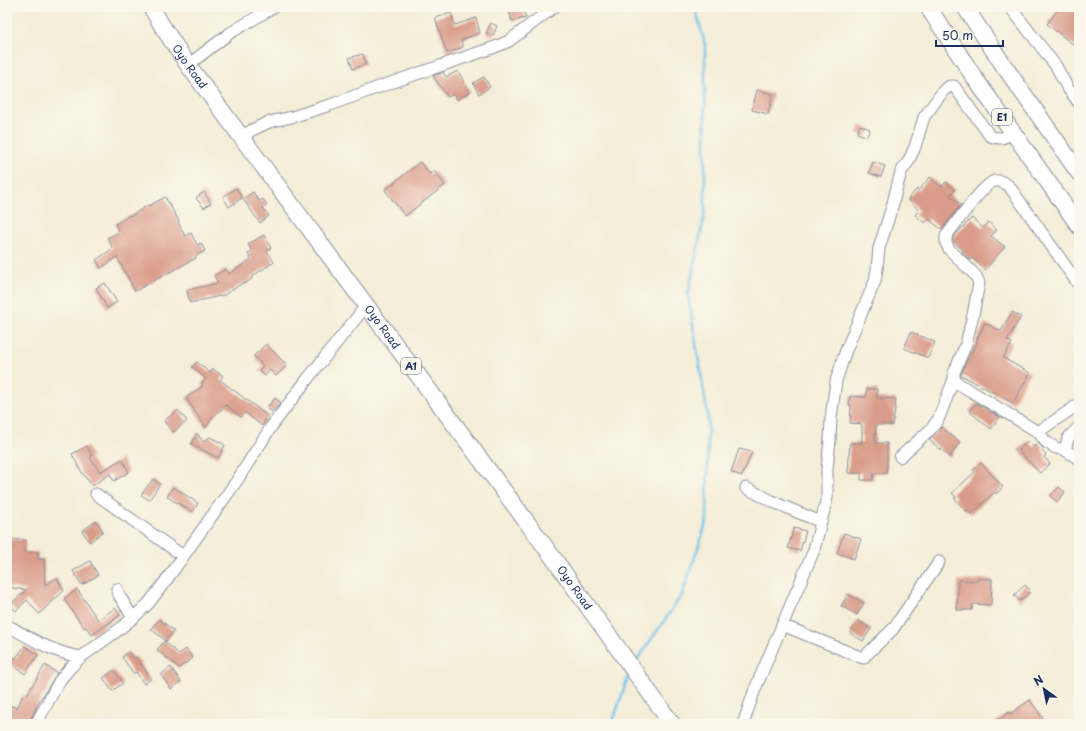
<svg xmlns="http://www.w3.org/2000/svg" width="1086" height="731" font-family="'Playpen Sans',sans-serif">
	<rect width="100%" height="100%" fill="#fbf7ec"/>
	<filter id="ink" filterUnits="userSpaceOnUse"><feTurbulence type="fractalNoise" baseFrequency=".025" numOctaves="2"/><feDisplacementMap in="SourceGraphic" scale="8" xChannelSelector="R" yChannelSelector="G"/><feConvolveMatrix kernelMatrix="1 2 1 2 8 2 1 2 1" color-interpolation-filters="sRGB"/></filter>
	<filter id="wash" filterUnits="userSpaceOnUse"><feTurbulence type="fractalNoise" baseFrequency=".012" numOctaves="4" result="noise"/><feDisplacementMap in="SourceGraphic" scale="16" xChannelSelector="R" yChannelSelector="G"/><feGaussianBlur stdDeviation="0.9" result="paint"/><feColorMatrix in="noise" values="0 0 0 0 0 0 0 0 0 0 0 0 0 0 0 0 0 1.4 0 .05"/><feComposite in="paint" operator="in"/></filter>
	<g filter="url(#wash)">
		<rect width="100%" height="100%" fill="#f4edd7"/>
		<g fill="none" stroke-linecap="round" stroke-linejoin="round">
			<!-- stream -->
			<path stroke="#6ec1ea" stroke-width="2.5" d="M635,663l47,-68 25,-74 1,-104 -20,-123 17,-81v-169l-10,-37
				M612,724l17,-50"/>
		</g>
		<g id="blocks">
			<!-- building -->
			<path fill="#da9c8a" d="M508,7h15l3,11 -14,3z
				M1060,7h19v42l-32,-25z
				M451,13l4,12 21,-7 4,15 -19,7 2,7 -16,6 -12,-35z
				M491,23l6,3 -4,10 -7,-3z
				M363,54l3,10 -13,5 -4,-11z
				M458,71l12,21 -13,8 -3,-6 -6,3 -15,-21 10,-4 3,5z
				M484,77l6,10 -11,7 -6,-11z
				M757,90l16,4 -5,20 -16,-4z
				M860,125l10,4 -3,8 -10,-4z
				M420,162l10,12 4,-3 11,14 -40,31 -20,-26z
				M873,162l12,4 -4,11 -12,-4z
				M930,177l11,10 5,-5 9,8 -5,5 11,10 -20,24 -12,-10 -4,4 -10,-8 4,-5 -11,-11 9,-10 1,2z
				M236,188l6,10 -13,9 -6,-10z
				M204,192l7,11 -7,5 -8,-10z
				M253,192l6,9 4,-2 4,6 -4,3 6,8 -9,7 -17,-24z
				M165,197l14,24 -1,1 7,14 6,-3 6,12 4,-2 4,8 -10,5 1,2 -61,33 -18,-34 -16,11 -5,-8 17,-12 -6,-10 12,-6 -4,-8 15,-9 1,1 17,-11 1,1z
				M972,218l11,10 5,-6 9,8 -6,6 14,11 -20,23 -13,-12 -2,2 -8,-8 2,-1 -11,-10v-3l4,-5z
				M264,235l7,13 -4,3 7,11 -23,15 1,2 -8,5 -1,-1 -19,12 -34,8 -3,-13 31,-7 -4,-7 12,-7 3,5 22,-15 -3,-5 4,-3 -4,-7z
				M105,283l12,19 -10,6 -11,-20z
				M1012,312l9,5 -14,23 5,3 -9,15 27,15 -17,30 -52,-28 4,-11 12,-22 -1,-1 9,-18 16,8z
				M911,332l24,10 -7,16 -24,-10z
				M266,344l21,21 -11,11 -6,-6 -5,6 -6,-6 4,-4 -9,-10z
				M197,362l13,11 3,-4 10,7 -3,4 48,36 -6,10 -17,-14 -4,5 -15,-12 -13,12 -7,11 -20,-30 17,-12 -2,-2 5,-5 -14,-12z
				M867,389h10v9l19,1 -3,26h-17l-1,18h12v30h-13l-1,7h-12v-7h-13l2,-30h12v-19l-12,-1 1,-18h-2l1,-9 16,1z
				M275,398l6,5 -9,9 -5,-4z
				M976,403l24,14 -9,12 -22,-18z
				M178,410l9,11 -14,11 -9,-11z
				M941,427l7,6 12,9 -10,15 -21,-17z
				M197,433l6,9 7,-5 15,8 -7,13 -27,-14z
				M1028,441l6,6 4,-4 6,6 -2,2 4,4 -2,2 6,7 -10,9 -22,-23z
				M87,446l5,10 -2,2 10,14 22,-13 7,13 -15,9 -4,-7 -18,12 -11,-15 -9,-17z
				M739,449l13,3 -10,24 -11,-4z
				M981,463l22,24 -7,7 -1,-2 -24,22 -4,-4 -1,1 -12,-13 2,-1 -4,-4 23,-21 -2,-2z
				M153,479l7,5 -11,16 -8,-5z
				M173,487l25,16 -5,9 -26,-15z
				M1059,487l6,5 -8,10 -7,-6z
				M96,521l7,10 -13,11 -8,-11z
				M794,528l12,3 -6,20 -12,-3z
				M844,533l17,6 -7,20 -17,-6z
				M7,539l19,1 -1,12h13v7h6l1,26 12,-7 7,13 -25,23 -12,-14 -11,11 -6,-6 16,-15 -19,-3z
				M90,561l8,14 -16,10 -9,-14z
				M977,579h15l-1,26 -18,-1 -1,6h-15l1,-30 19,1z
				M1025,585l6,6 -11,10 -6,-6z
				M77,589l21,31 17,-12 5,7 -28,20 -6,-8 -2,1 -20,-29z
				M848,594l16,9 -7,12 -16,-9z
				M159,619l15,12 -8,10 -15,-12z
				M858,620l13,9 -8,12 -13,-8z
				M164,641l15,13 7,-5 7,9 -14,10 -22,-18z
				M25,646l13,9 -13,19 -18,-13v-7l8,5z
				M128,652l6,6 2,-1 15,22 -7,5 -8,-12 -2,2 -12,-17z
				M45,665l12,8 -14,23h-1l-14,28h-21v-20l10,4 6,-13 3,1z
				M171,667l10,15 -10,7 -10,-14z
				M114,670l9,13 -11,8 -9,-13z
				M1030,700l17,24h-54l16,-12 1,2z"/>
		</g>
	</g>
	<g filter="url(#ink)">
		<use href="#blocks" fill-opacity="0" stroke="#888e9a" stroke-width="1"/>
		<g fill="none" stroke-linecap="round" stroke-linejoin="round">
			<defs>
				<path id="minor" d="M1010,7l46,59 11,21 12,16
					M188,65l42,-32 44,-26
					M242,137l10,-7 17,-8 23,-5 38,-12 49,-18 116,-40 14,-6 45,-34
					M954,379l5,5 79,48 8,10 10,6 9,2 14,9
					M1038,432l41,-28
					M1065,450l3,-12 11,-11
					M900,457l31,-28 7,-9 16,-41v-6l12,-29 7,-29 6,-32 -3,-7 -27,-27 -3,-6v-7c8,-10 39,-54 49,-55 6,-1 9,2 14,5l70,99
					M746,488l32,16 43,18
					M96,494l87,62
					M117,589l2,6 14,23
					M7,625c24,14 47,28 74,32
					M782,625l81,33 30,-29 46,-67
					M36,724l24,-44 10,-12 11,-11 36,-26 16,-13 16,-15 21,-28 66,-93 35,-55 38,-50 57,-71
					M743,724l12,-35 59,-139 13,-52v-29l3,-29 1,-22 5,-37 10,-31 29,-69 2,-12 2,-21 13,-41 6,-24 3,-11 7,-10 7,-15 9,-30 20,-27 6,-4h4l36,50c10,4 14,2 23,-3"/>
				<g id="highway">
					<path id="s1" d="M151,7l13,22 24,36 361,487 123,172"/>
					<path d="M928,7l48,73 103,146"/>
					<path d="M965,7l37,56 77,110"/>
				</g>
			</defs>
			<!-- minor casing -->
			<use href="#minor" stroke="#888e9a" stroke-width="13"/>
			<!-- highway casing -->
			<use href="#highway" stroke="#888e9a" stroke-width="18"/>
			<!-- minor -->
			<use href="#minor" stroke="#fff" stroke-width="11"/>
			<!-- highway -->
			<use href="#highway" stroke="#fff" stroke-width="16"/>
		</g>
	</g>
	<g text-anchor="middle" stroke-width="3" stroke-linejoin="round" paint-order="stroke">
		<!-- shield labels -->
		<g fill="#fbf7ec" stroke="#5e6b89" stroke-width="1">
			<rect x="992" y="109" width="20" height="16" rx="3"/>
			<rect x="401" y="358" width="20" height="16" rx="3"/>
		</g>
		<g font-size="10" font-weight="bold" fill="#1b2f5e">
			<text x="1002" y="121">E1</text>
			<text x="411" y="370">A1</text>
		</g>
		<!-- street labels -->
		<g font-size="11" fill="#1b2f5e" stroke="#fbf7ec">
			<text dy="4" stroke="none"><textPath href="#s1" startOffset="71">Oyo Road</textPath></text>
			<text dy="4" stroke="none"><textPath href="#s1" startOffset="395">Oyo Road</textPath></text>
			<text dy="4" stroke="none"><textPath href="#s1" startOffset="719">Oyo Road</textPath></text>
		</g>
	</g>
	<!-- margin -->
	<rect width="1086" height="731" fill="none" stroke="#fbf7ec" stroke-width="24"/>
	<!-- north arrow -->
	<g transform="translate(1044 689) rotate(327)" stroke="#fbf7ec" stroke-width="3" paint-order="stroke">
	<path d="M0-3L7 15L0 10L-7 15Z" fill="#1b2f5e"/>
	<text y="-6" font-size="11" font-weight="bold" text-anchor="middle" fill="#1b2f5e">N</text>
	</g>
	<!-- scale -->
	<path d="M936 40v6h67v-6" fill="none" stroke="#1b2f5e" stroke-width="2"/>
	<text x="942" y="40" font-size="12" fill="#1b2f5e" stroke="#fbf7ec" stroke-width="3" paint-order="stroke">50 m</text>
</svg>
